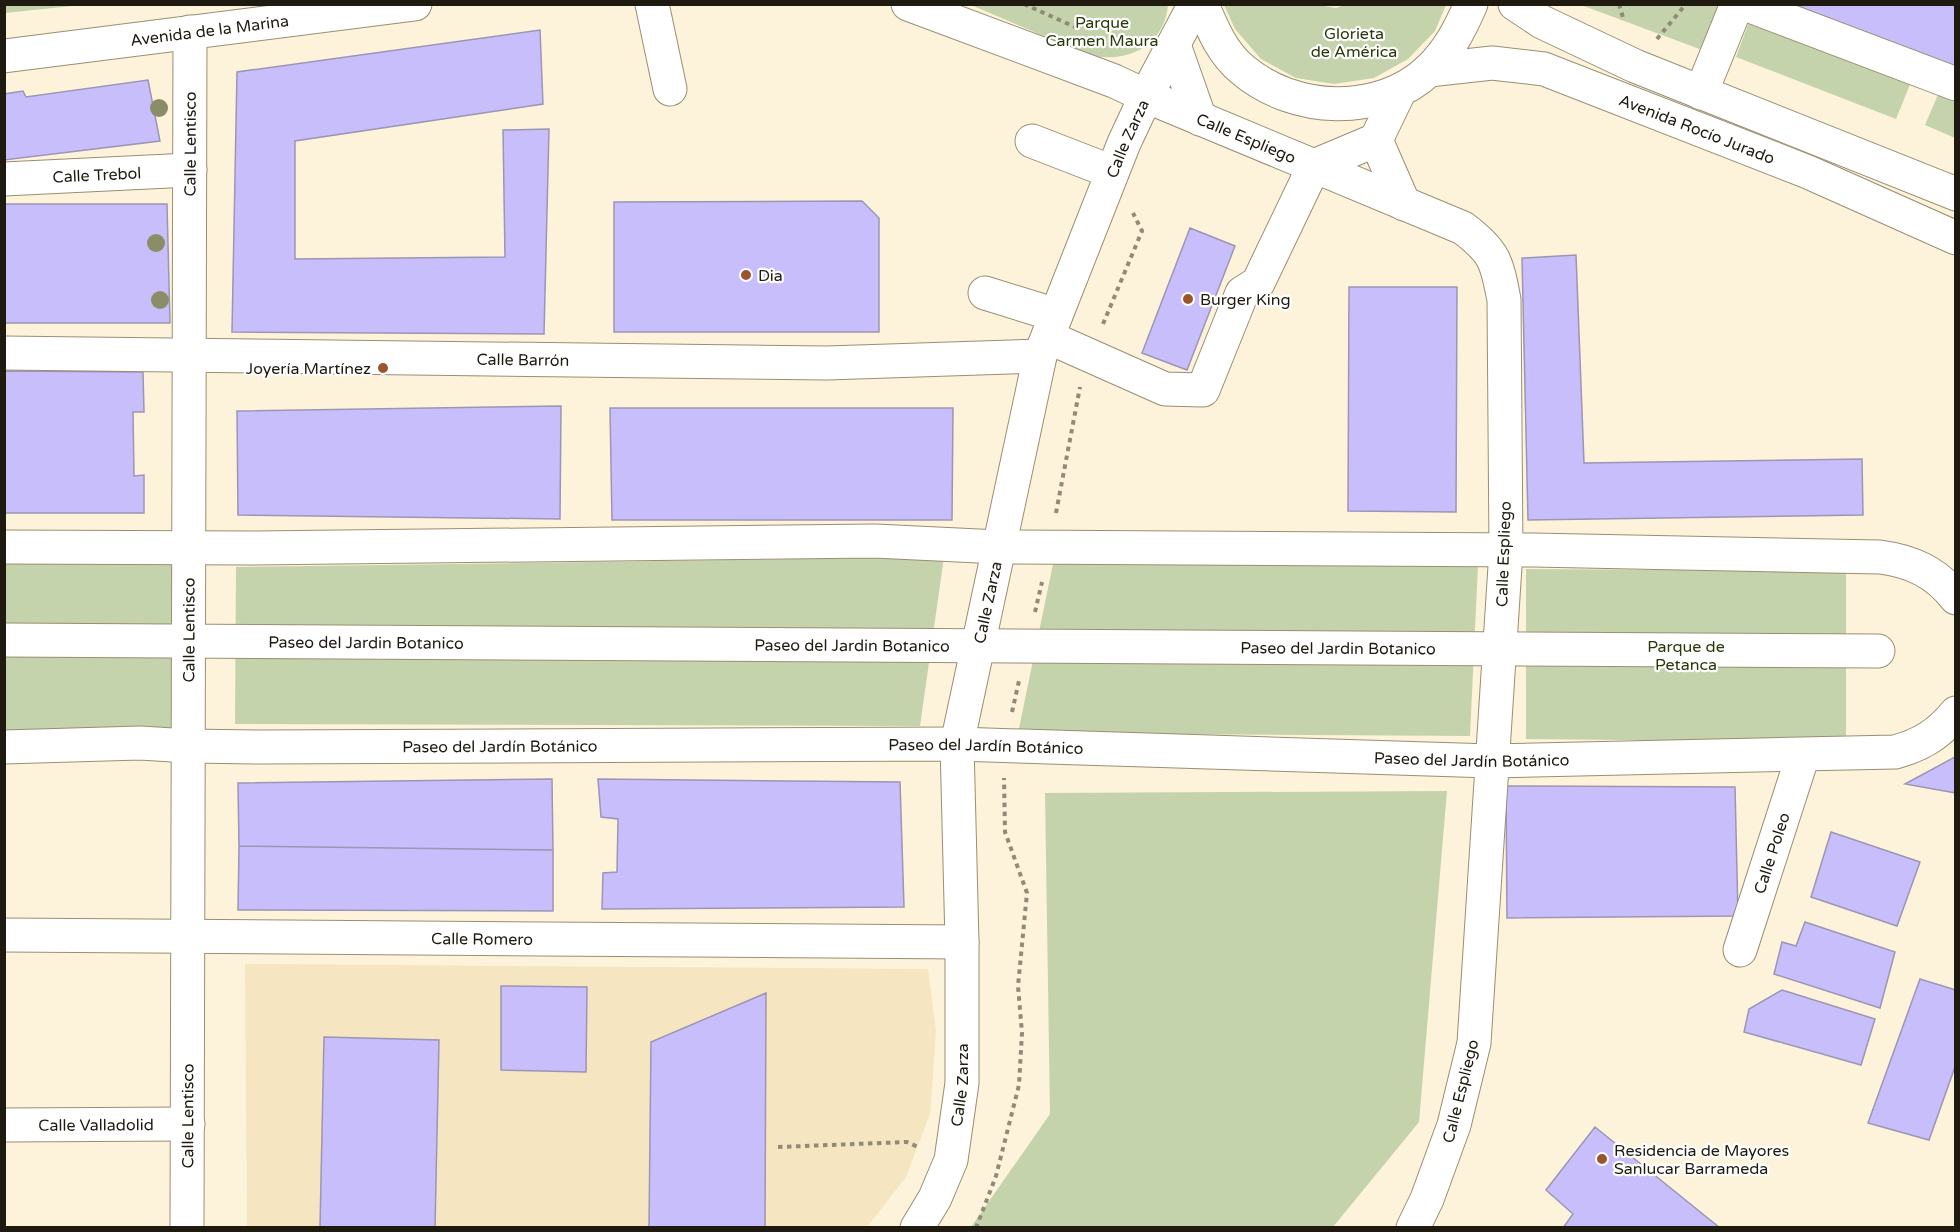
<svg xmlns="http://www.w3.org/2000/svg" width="1960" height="1232" font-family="'Varela Round',sans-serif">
	<rect width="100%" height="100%" fill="#fdf3da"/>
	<!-- built -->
	<path fill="#f5e5c0" d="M245,964l683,5 8,62 -6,83 -24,63 -39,50h-620z"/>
	<!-- green -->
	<path fill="#c4d3ab" d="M5,4h76v1l-76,8z
		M1718,4l5,2 -18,45 -124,-46z
		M971,5h197c-4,42 -42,59 -80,50z
		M1319,5l17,3 12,-4 98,1 -11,26 -27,28 -34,19 -40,6 -38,-6 -35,-19 -26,-30 -11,-24z
		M1752,14l161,63 -17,42 -160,-62z
		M1943,83l12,6v49l-30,-13z
		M4,547l185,1v198l-184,4z
		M944,557l-24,169 -685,-2 1,-157z
		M1053,564l425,1 -8,171 -452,-3z
		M1526,569l320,2v171l-320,-3z
		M1447,791l-28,331 -86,105h-362l79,-113 -5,-321z"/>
	<!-- building -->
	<path fill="#c8befc" stroke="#9a96b3" stroke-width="1.5" d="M1792,4h164v65z
		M540,30l3,74 -248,37v118l210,-2 -2,-127 46,-1 -5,205 -312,-2 5,-260z
		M148,80l12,61 -156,19v-66l19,-3 3,6z
		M862,201l17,17v114h-265v-130z
		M4,204h163l3,119h-166z
		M1190,228l45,18 -48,124 -45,-17z
		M1576,255l8,208 278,-4 1,56 -335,5 -6,-262z
		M1349,287h108l-1,225 -108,-1z
		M4,371l139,1 1,40h-11l1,64 10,-1v38h-140z
		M561,406l-1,113 -322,-4 -1,-104z
		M610,408h343l-1,112h-340z
		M1956,756v37l-51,-9 50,-27z
		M552,779l1,71 -314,-4 -1,-63z
		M598,779l302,3 4,125 -302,2 1,-36 14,-1 1,-53 -17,-2z
		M1506,786l229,1 3,129 -231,2z
		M1831,832l89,30 -23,64 -86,-29z
		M239,846l314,4v61l-315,-1z
		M1805,922l90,30 -15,56 -106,-34 8,-32 14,4z
		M1920,979l36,11v74l-27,76 -61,-17z
		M501,986l86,1 -1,85 -85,-2z
		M1782,990l93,29 -14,46 -117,-33 5,-23z
		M766,993l-1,235h-116l2,-186z
		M324,1037l115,3 -4,188h-115z
		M1595,1127l125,101h-157l10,-14 -27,-24z"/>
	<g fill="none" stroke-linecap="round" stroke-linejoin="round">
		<defs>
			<g id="minor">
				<path d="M652,4l18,85"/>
				<path id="s1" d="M908,4l206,77 32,15 317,132c32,24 34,34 41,72l2,251 -32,492 -20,82 -27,74 -14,29"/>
				<path d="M1745,4l211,80"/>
				<path d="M1174,45l26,74"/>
				<path id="s2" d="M4,56l411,-52"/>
				<path d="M1701,93l36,-89"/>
				<path d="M1376,140l28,64"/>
				<path d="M1032,141l80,31"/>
				<path id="s3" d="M4,179l186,-9"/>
				<path d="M985,293l71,22"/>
				<path d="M1048,337l117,52 38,1 39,-97 16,-10 56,-117 62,-26 24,-50"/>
				<path id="s4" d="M4,353l823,10 213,-7"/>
				<path d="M4,547l251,1 620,-7 124,6 534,3 347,7c31,4 56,15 76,41"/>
				<path id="s5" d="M4,640l1874,11"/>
				<path id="s6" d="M4,747l136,-4 49,3 68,1 700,-3 534,17 404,-9c26,-7 44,-18 61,-39"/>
				<path id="s7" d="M4,935l958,7"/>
				<path id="s8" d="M1740,950l63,-195"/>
				<path id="s9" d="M4,1125l184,-1"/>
				<path id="s10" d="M187,1228l3,-1196"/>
				<path id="s11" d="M917,1228l18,-30 16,-38 11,-77v-141l-5,-198 83,-388 84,-213 22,-47 49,-92"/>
			</g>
			<g id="major">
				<path d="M1202,4c10,24 20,49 41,66 51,43 136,47 186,0 20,-19 31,-41 42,-66"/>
				<path d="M1515,4l27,18 93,44 321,128"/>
				<path id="s12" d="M1429,70l63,-7 52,6 264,103 148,66"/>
			</g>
		</defs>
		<!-- minor casing -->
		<use href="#minor" stroke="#9a8e72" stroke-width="35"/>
		<!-- major casing -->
		<use href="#major" stroke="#9a8e72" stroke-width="35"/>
		<!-- path -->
		<path stroke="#918a78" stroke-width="4" stroke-dasharray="4.5 4.5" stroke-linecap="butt" d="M1024,4l51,23
			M1619,4l5,17
			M1657,39l29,-35
			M1103,324l39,-93 -9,-18
			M1056,513l24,-126
			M1035,612l7,-30
			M1012,712l7,-31
			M778,1147l129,-5 11,5
			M976,1228l20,-52 23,-91 3,-52 -4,-47 9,-93 -22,-61 -1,-54"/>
		<!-- minor -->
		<use href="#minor" stroke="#fff" stroke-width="33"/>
		<!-- major -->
		<use href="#major" stroke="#fff" stroke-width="33"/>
	</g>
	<!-- trees -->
	<g fill="#8a8d68">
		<circle cx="159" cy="108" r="9"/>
		<circle cx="156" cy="243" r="9"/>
		<circle cx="160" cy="300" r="9"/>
	</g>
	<!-- markers -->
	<g fill="#9b552b" stroke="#fff" stroke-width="2">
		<circle cx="746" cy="275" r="6"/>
		<circle cx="1188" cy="299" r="6"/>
		<circle cx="383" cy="368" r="6"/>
		<circle cx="1602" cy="1159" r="6"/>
	</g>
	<g text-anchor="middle" stroke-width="4.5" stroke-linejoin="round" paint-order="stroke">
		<!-- park labels -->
		<g font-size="16" fill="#2b390a" stroke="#fff">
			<text x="1102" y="28">Parque<tspan x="1102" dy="18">Carmen Maura</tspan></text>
			<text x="1354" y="39">Glorieta<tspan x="1354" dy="18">de América</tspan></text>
			<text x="1686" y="652">Parque de<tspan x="1686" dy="18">Petanca</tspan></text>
		</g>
		<!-- street labels -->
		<g font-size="16" fill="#1e1a0f" stroke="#fff">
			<text dy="6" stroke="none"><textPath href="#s2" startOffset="207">Avenida de la Marina</textPath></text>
			<text dy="6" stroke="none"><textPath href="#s12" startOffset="280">Avenida Rocío Jurado</textPath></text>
			<text dy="6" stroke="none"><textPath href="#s1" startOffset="364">Calle Espliego</textPath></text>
			<text dy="6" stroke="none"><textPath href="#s11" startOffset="1124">Calle Zarza</textPath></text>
			<text dy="6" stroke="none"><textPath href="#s10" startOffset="1084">Calle Lentisco</textPath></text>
			<text dy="6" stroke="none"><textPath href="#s3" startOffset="93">Calle Trebol</textPath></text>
			<text dy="6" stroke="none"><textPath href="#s4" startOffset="519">Calle Barrón</textPath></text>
			<text transform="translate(1503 554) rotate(-88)" y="6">Calle Espliego</text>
			<text dy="6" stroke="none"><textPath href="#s11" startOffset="638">Calle Zarza</textPath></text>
			<text dy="6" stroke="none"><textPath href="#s10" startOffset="598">Calle Lentisco</textPath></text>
			<text dy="6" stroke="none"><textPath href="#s5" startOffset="362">Paseo del Jardin Botanico</textPath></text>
			<text dy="6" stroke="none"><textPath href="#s5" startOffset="848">Paseo del Jardin Botanico</textPath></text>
			<text dy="6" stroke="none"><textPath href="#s5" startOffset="1334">Paseo del Jardin Botanico</textPath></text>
			<text dy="6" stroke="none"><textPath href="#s6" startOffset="496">Paseo del Jardín Botánico</textPath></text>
			<text dy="6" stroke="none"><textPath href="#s6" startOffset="982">Paseo del Jardín Botánico</textPath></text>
			<text dy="6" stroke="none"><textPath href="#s6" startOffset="1468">Paseo del Jardín Botánico</textPath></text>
			<text dy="6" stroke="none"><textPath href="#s8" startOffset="102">Calle Poleo</textPath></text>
			<text dy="6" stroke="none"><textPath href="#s7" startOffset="478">Calle Romero</textPath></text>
			<text dy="6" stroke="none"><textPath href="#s11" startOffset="152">Calle Zarza</textPath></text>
			<text transform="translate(1460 1091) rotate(-76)" y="6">Calle Espliego</text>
			<text dy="6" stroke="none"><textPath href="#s10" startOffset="112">Calle Lentisco</textPath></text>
			<text dy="6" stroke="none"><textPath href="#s9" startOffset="92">Calle Valladolid</textPath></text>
		</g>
		<!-- poi labels -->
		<g font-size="16" fill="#1e1a0f" stroke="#fff" text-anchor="start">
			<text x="758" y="281">Dia</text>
			<text x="1200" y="305">Burger King</text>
			<text x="371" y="374" text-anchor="end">Joyería Martínez</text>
			<text x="1614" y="1156">Residencia de Mayores<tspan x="1614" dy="18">Sanlucar Barrameda</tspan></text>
		</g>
	</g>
	<!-- border -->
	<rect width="1960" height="1232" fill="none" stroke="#1e1a0f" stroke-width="12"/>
</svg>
